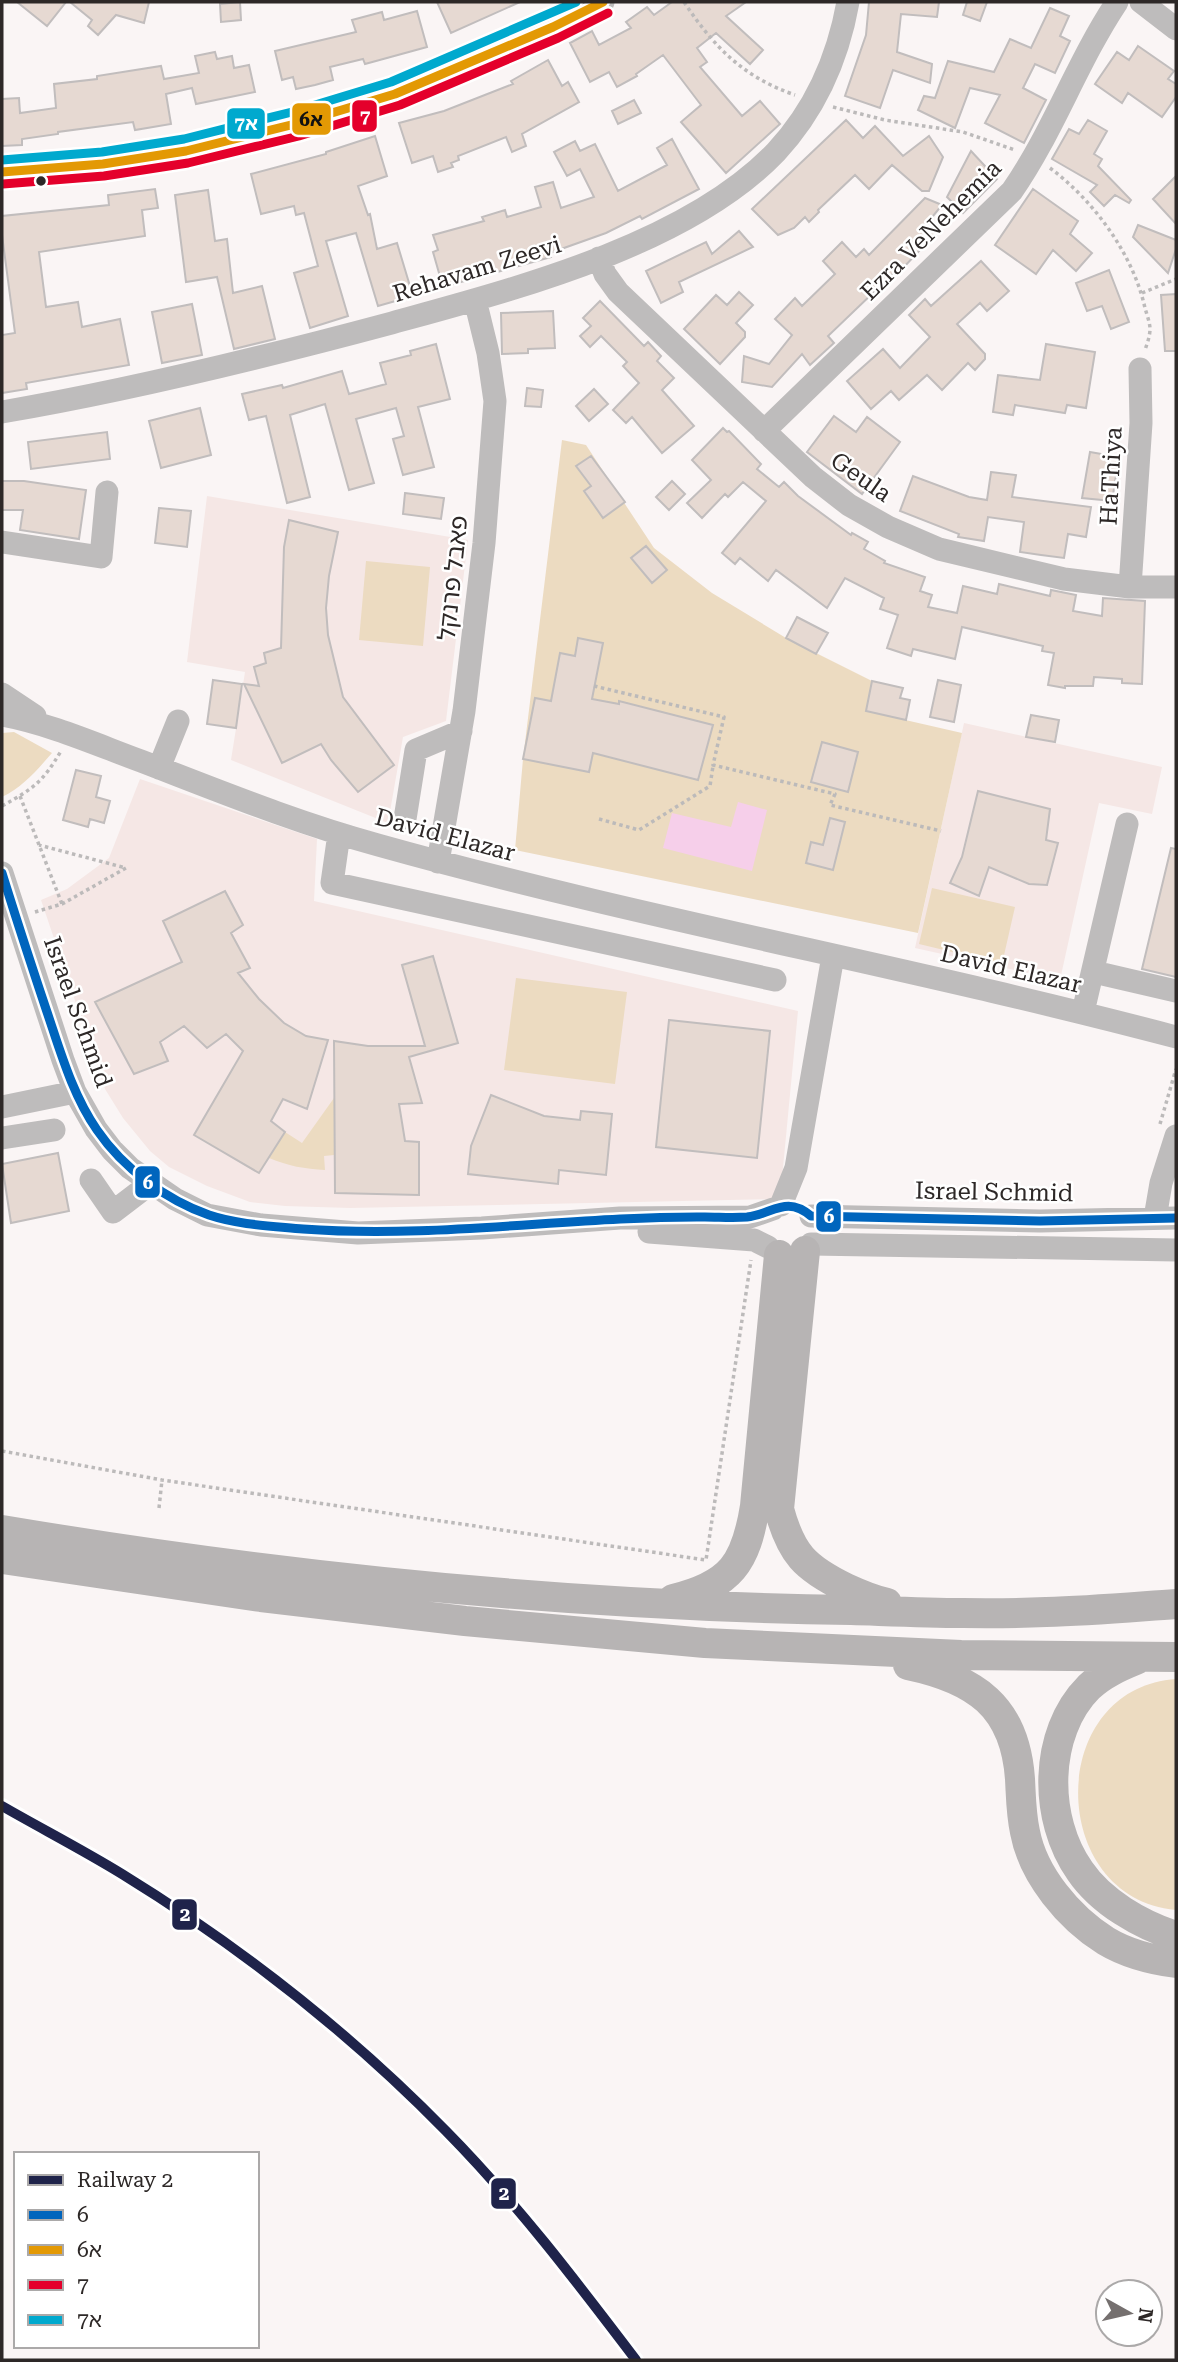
<svg xmlns="http://www.w3.org/2000/svg" width="1178" height="2362" font-family="'Roboto Serif','Noto Sans Hebrew',serif">
	<rect width="100%" height="100%" fill="#faf5f5"/>
	<!-- built -->
	<path fill="#f5e7e5" d="M207,496l261,44 -22,181 -43,16 -15,86 -157,-63 14,-88 -58,-10z
		M964,723l198,44 -10,47 -53,-11 -39,177 -145,-32z
		M140,779l177,60 -3,62 484,110 -18,188 -430,9 -65,-2 -35,-4 -43,-16 -38,-19 -19,-16 -27,-33 -18,-29 -64,-189 26,-11 42,-31z"/>
	<!-- green -->
	<path fill="#ecdbc1" d="M562,440l24,5 68,103 58,45 74,45 86,43 -6,30 96,22 -44,200 -403,-83 8,-91z
		M366,561l64,6 -7,79 -64,-6z
		M14,732l38,21c-15,17 -29,34 -50,44v-64z
		M932,888l83,19 -13,57 -83,-20z
		M516,978l111,14 -12,92 -111,-14z
		M334,1098v57l-10,1 1,14c-20,-1 -37,-4 -56,-12l16,-26 17,11z
		M1176,1679v231c-130,-12 -131,-222 0,-231z"/>
	<!-- water -->
	<path fill="#f6cfea" d="M738,802l29,8 -15,61 -89,-23 9,-35 59,14z"/>
	<!-- building -->
	<path fill="#e6d9d2" stroke="#c1bdbd" stroke-width="2" d="M17,2h49l-19,24z
		M70,2h79l-5,21 -28,-8 -18,20 -10,-9 4,-6z
		M240,2l1,18 -20,2 -1,-18z
		M437,2h83l-69,31z
		M672,2h74l-20,14 37,34 -13,14 -34,-31 -19,15 10,14 -7,5 42,49 18,-15 20,23 -54,49 -45,-51 20,-17 -38,-50 -27,19 1,2 -20,11 -8,-15 -19,10 -20,-39 22,-12 7,14 32,-17 -5,-6 21,-15 7,8z
		M869,2h70l-2,15 -36,-3 -4,38 35,12 -2,19 -37,-13 -13,38 -35,-12 21,-61z
		M967,2h20l-7,19 -17,-6z
		M1050,8l19,8 -9,20 10,5 -15,32 -20,-9 -12,24 23,12 -22,43 -39,-20 15,-28 -30,-7 -15,40 -37,-18 6,-14 11,2 13,-37 46,11 16,-33 21,9z
		M417,11l10,36 -62,17 -2,-5 -33,8 3,13 -18,5 -19,4 -3,-12 -11,3 -7,-29 81,-19 -4,-12 30,-8 2,8z
		M1138,46l36,25 -6,8 8,5v13l-14,20 -34,-24 -6,10 -27,-19 22,-32 12,8z
		M215,52l2,7 15,-3 2,12 15,-3 6,27 -59,12 -4,-16 -26,6 5,30 -36,6 -2,-8 -75,10v2l-36,5v6l-20,1v-47l17,-1 1,15 36,-5 -2,-24 43,-5v-3l64,-10 3,13 35,-6 -4,-17z
		M548,60l14,26 6,-4 11,20 -57,32 4,12 -14,6 -6,-15 -48,19 1,4 -8,3 2,4 -15,5 -5,-16 -21,7 -13,-40 45,-12 69,-27 -2,-3z
		M634,100l7,13 -23,11 -6,-13z
		M846,120l17,18 12,-12 28,30 26,-20 14,21 -14,34h-7l-30,-26 -23,24 -14,-14 -37,35 1,2 -10,10 -4,-5 -11,11 -16,7 -26,-26z
		M1088,120l19,11 -13,23 8,5 -4,7 33,34 -2,3 -14,-8 -11,11 -14,-14 7,-7 -45,-26 17,-30 10,5z
		M375,136l12,40 -29,10 10,29 2,-1 7,35 20,-6 16,53 -35,10 -22,-73 -30,8 22,75 -38,12 -16,-55 24,-7 -14,-53 -8,2 -2,-9 -33,8 -10,-40 75,-20v-2z
		M672,139l27,50 -57,30 -2,-3 -34,17 -56,20 1,4 -108,30 -10,-35 5,-2 -5,-15 51,-14 -2,-4 23,-7 2,7 34,-10 -6,-20 18,-5 8,26 33,-11 -14,-28 -13,7 -13,-24 21,-11 5,10 15,-7 23,47 49,-26 -10,-17z
		M971,151l26,28 -34,34 -16,-16z
		M1176,176v48l-23,-25z
		M155,189l3,19 -16,2 3,26 -106,16 7,55 32,-5 4,25 38,-8 9,46 -103,18 1,6 -25,4v-58l13,-2 -13,-98v-19l107,-11 -1,-10z
		M1033,189l45,32 -8,13 22,19 -16,18 -23,-21 -17,24 -41,-29z
		M208,190l7,51 12,-2 6,54 29,-7 13,53 -41,10 -17,-72 -31,5 -11,-87z
		M925,198l17,7 -13,16 10,9 -37,39 -2,-2 -72,69 6,7 -24,22 -8,-11 -30,33 -30,-5 2,-26 25,8 23,-29 -17,-16 20,-21 7,8 33,-32 -12,-13 19,-19 14,15 8,-8 5,6z
		M1138,225l38,15v9l-8,24 -35,-36z
		M739,231l14,16 -74,35 4,10 -22,11 -15,-32 60,-29 6,12z
		M981,261l28,30 -22,20 -7,-8 -23,21 28,30v5l-10,11 -7,-7 -26,27 -15,-15 -28,25 -8,-9 -20,18 -24,-28 36,-32 17,19 30,-31 -21,-22 16,-16 6,7z
		M1109,270l20,52 -18,7 -9,-23 -15,5 -11,-28z
		M739,292l14,13 -17,18 9,9v5l-25,27 -36,-35 32,-34 11,10z
		M1176,294v57h-11l-4,-56z
		M600,301l44,45 4,-4 13,14 -4,5 17,17 -12,12 32,36 -32,27 -30,-36 -6,6 -13,-13 26,-27 -16,-17 4,-4 -26,-26 -11,11 -10,-11 11,-10 -8,-8z
		M192,304l10,51 -40,8 -10,-51z
		M553,311l2,37 -27,1v4l-26,1 -1,-41z
		M436,344l14,55 -32,8 16,60 -31,8 -10,-36 11,-3 -8,-28 -40,11 18,64 -25,7 -24,-86 -35,11 20,82 -23,6 -21,-87 -17,4 -7,-26 40,-9 1,3 59,-17 7,23 37,-10 -6,-21 31,-8 -1,-4z
		M1046,344l49,8 -9,56 -19,-3 -2,8 -50,-8 -2,10 -20,-3 5,-37 42,5z
		M527,388l16,2 -2,17 -16,-1z
		M594,389l14,15 -19,17 -13,-15z
		M200,408l11,47 -50,13 -12,-47z
		M834,416l22,16 11,-15 33,25 -38,52 -55,-42z
		M723,428l4,4 2,-1 32,33 -4,5 22,18 5,-5 14,14 53,39 1,-2 16,9 -4,7 21,12 -1,2 41,14 -5,14 12,4 -4,12 29,6 6,-27 34,8 2,-10 51,12 1,-6 25,5 -3,16 29,5 1,-18 42,3 -3,83 -20,-1v-4l-28,-2 -1,9h-28v2l-17,-3 6,-32 -12,-2 1,-5 -81,-19 -7,32 -42,-10 -2,7 -24,-8 11,-33 -18,-6 4,-11 -39,-20 -18,30 -51,-38 -8,11 -28,-23 -5,6 -13,-11 44,-52 -23,-19 -15,15 -3,-3 -23,24 -15,-15 24,-23 -19,-20z
		M107,432l3,27 -79,10 -3,-27z
		M1090,452l29,5 -7,44 -30,-3z
		M591,456l34,46 -22,16 -19,-27 7,-5 -15,-20z
		M991,472l25,3 -4,22 79,10 -5,30 -18,-3 -4,24 -23,-3 -21,-3 4,-30 -36,-5 -4,24 -26,-4 1,-3 -59,-23 13,-35 56,21 18,3z
		M2,481h22l62,9 -7,49 -59,-9 3,-20h-21z
		M672,481l13,13 -16,16 -13,-13z
		M405,493l39,5 -3,21 -38,-5z
		M159,508l32,3 -4,36 -32,-4z
		M289,520l49,12 -9,44 -3,32 2,27 15,62 51,68 -36,27 -27,-32 -10,-16 -39,19 -38,-79 15,2 -5,-19 12,-4 -2,-10 17,-5 3,-101z
		M646,546l21,24 -15,13 -21,-25z
		M797,617l31,16 -12,21 -30,-16z
		M578,638l25,5 -11,56 27,5v-3l94,24 -15,55 -105,-27 -4,19 -66,-13 12,-61 16,3 9,-48 15,3z
		M213,680l29,4 -6,44 -29,-4z
		M938,680l23,5 -7,37 -24,-5z
		M872,681l31,7 -3,10 10,2 -4,20 -40,-9z
		M1031,715l28,5 -4,22 -29,-5z
		M822,742l36,10 -10,40 -37,-10z
		M76,770l25,6 -5,21 14,4 -6,22 -14,-4 -2,8 -25,-7z
		M978,791l72,18 -4,31 12,3 -11,42 -18,-1 -40,-17 -10,29 -29,-13 12,-26z
		M830,818l15,4 -12,48 -27,-7 5,-21 12,3z
		M1171,848l5,1v128l-34,-8z
		M225,891l18,34 -12,8 19,35 -12,5 21,26 25,24 22,13 22,4 -21,69 -24,-10 -12,22 14,11 -26,41 -65,-38 49,-84 -17,-17 -19,14 -23,-22 -24,16 8,19 -34,13 -39,-72 87,-40 -19,-41z
		M433,956l25,87 -49,14 13,46 -23,1 6,37 14,1v53l-84,-2 -1,-152 34,5h57l-23,-81z
		M669,1020l101,11 -13,127 -101,-11z
		M491,1095l53,21 36,4 1,-9 31,3 -6,61 -47,-5 -1,14 -90,-10 3,-28z
		M58,1153l11,58 -58,12 -9,-59z"/>
	<g fill="none" stroke-linecap="round" stroke-linejoin="round">
		<!-- path -->
		<path stroke="#bcbaba" stroke-width="3.5" stroke-dasharray="3.5 3.5" stroke-linecap="butt" d="M684,2c30,45 59,75 111,93
			M833,107l52,13 78,12 52,18
			M1050,168c44,33 83,86 95,140 2,7 5,15 5,21 0,7 -3,15 -5,21
			M1142,293l34,-14
			M594,686l130,31 -11,48 122,29 -5,11 111,26
			M20,796l42,108
			M2,806c32,-18 40,-23 59,-55
			M599,819l40,11 71,-44 3,-20
			M35,912l27,-8 64,-36 -87,-23
			M1160,1124l16,-55
			M2,1451l160,29 544,80 45,-300
			M159,1508l3,-28"/>
		<!-- minor -->
		<path stroke="#bebcbc" stroke-width="23" d="M1141,2l35,27
			M2,172l101,-8 83,-13 109,-27 100,-30 158,-67 50,-25
			M599,258l6,16 13,18 195,185 36,28 39,22 51,22 125,30 66,8h46
			M2,412c130,-22 259,-54 386,-88 123,-34 298,-78 388,-172 39,-42 62,-94 72,-150
			M764,431l248,-240c41,-59 65,-129 105,-189
			M2,542l99,15 6,-65
			M1130,587l11,-164 -1,-54
			M2,694l33,22
			M2,715c48,9 93,29 139,46 78,30 156,62 237,84 264,74 534,122 798,192
			M159,768l19,-47
			M405,819l11,-69 45,-19
			M339,834l-7,49 443,97
			M438,862l26,-151 20,-168 11,-142 -7,-48 -13,-53
			M2,873l61,187 12,32 21,37 16,21 18,18 45,31 32,16 54,10 97,8 124,-5 138,-10 130,-1 23,-8
			M1094,972l82,19
			M1083,1012l44,-188
			M2,1107l73,-15
			M2,1138l52,-8
			M91,1180l22,32 38,-29
			M781,1205l15,-37 37,-212
			M811,1216l229,5 136,-3
			M1155,1218l6,-35 15,-47
			M649,1232l105,8 14,7
			M811,1244l365,6"/>
		<!-- major -->
		<path stroke="#b7b4b4" stroke-width="30" d="M805,1251l-26,258c12,45 26,59 67,79 13,6 27,12 41,15
			M2,1530c280,47 564,76 849,80 65,2 130,5 195,2 43,-1 87,-5 130,-8
			M2,1559l259,38 204,24 240,22 256,12 215,2
			M673,1599c58,-14 73,-36 82,-93l24,-251
			M1136,1660c-17,7 -33,14 -47,27 -46,46 -46,132 -9,184 21,31 61,54 96,65
			M908,1665c67,14 107,41 112,114 1,18 1,35 5,53 8,43 44,86 81,109 20,12 47,19 70,22"/>
		<defs>
			<path id="bus-1" d="M2,873c14,45 29,91 44,136 14,41 26,85 51,121 26,38 69,70 112,85 30,10 63,11 94,14 134,10 268,-13 402,-12 14,0 28,1 42,0 26,-3 39,-22 64,-1l229,5 136,-3"/>
			<path id="bus-2" d="M2,172l101,-8 83,-13 109,-27 100,-30 158,-67 50,-25"/>
			<path id="bus-3" d="M3,184l101,-8 84,-13 111,-27 101,-31 158,-67 50,-25"/>
			<path id="bus-4" d="M2,160l100,-8 82,-13 108,-27 99,-30 185,-80"/>
		</defs>
		<!-- bus-1 casing -->
		<use href="#bus-1" stroke="#fff" stroke-width="14"/>
		<!-- bus-2 casing -->
		<use href="#bus-2" stroke="#fff" stroke-width="14"/>
		<!-- bus-3 casing -->
		<use href="#bus-3" stroke="#fff" stroke-width="14"/>
		<!-- bus-4 casing -->
		<use href="#bus-4" stroke="#fff" stroke-width="14"/>
		<!-- bus-1 -->
		<use href="#bus-1" stroke="#0065bd" stroke-width="9"/>
		<!-- bus-2 -->
		<use href="#bus-2" stroke="#e39904" stroke-width="9"/>
		<!-- bus-3 -->
		<use href="#bus-3" stroke="#e4002b" stroke-width="9"/>
		<!-- bus-4 -->
		<use href="#bus-4" stroke="#00a9ce" stroke-width="9"/>
		<defs>
			<path id="rail-1" d="M2,1806c40,23 81,44 120,68 117,72 228,159 324,257 70,71 130,150 190,229"/>
		</defs>
		<!-- rail-1 casing -->
		<use href="#rail-1" stroke="#fff" stroke-width="16"/>
		<!-- rail-1 -->
		<use href="#rail-1" stroke="#1f234a" stroke-width="10"/>
	</g>
	<!-- markers -->
	<circle fill="#2d2827" stroke="#fff" stroke-width="2.5" cx="41" cy="181" r="6"/>
	<g text-anchor="middle" stroke-width="5" stroke-linejoin="round" paint-order="stroke">
		<!-- street labels -->
		<g font-size="24" fill="#2d2827" stroke="#fff">
			<text transform="translate(931 230) rotate(-45)" y="8">Ezra VeNehemia</text>
			<text transform="translate(477 269) rotate(-17)" y="8">Rehavam Zeevi</text>
			<text transform="translate(1111 476) rotate(-87)" y="8">HaThiya</text>
			<text transform="translate(861 477) rotate(35)" y="8">Geula</text>
			<text transform="translate(453 578) rotate(-84)" y="8">פאבל פרנקל</text>
			<text transform="translate(445 835) rotate(15)" y="8">David Elazar</text>
			<text transform="translate(1011 969) rotate(13)" y="8">David Elazar</text>
			<text transform="translate(78 1012) rotate(70)" y="8">Israel Schmid</text>
			<text transform="translate(994 1192) rotate(1)" y="8">Israel Schmid</text>
		</g>
	</g>
	<g stroke="#fff" stroke-width="2.5">
		<rect x="351" y="99" width="27" height="34" rx="7" fill="#e4002b"/>
		<rect x="291" y="102" width="41" height="34" rx="7" fill="#e39904"/>
		<rect x="226" y="107" width="40" height="33" rx="7" fill="#00a9ce"/>
		<rect x="134" y="1165" width="27" height="34" rx="7" fill="#0065bd"/>
		<rect x="815" y="1200" width="27" height="33" rx="7" fill="#0065bd"/>
		<rect x="171" y="1898" width="27" height="33" rx="7" fill="#1f234a"/>
		<rect x="490" y="2177" width="27" height="33" rx="7" fill="#1f234a"/>
	</g>
	<g font-size="19" text-anchor="middle" font-weight="bold" fill="#fff">
		<text x="365" y="123">7</text>
		<text x="246" y="130">7א</text>
		<text x="148" y="1189">6</text>
		<text x="829" y="1223">6</text>
		<text x="185" y="1921">2</text>
		<text x="504" y="2200">2</text>
	</g>
	<g font-size="19" text-anchor="middle" font-weight="bold" fill="#111">
		<text x="311" y="126">6א</text>
	</g>
	<!-- border -->
	<rect width="1178" height="2362" fill="none" stroke="#2d2827" stroke-width="7"/>
	<!-- legend -->
	<rect x="14" y="2152" width="245" height="196" fill="#ffffff" stroke="#aba9a9" stroke-width="2"/>
	<rect x="28" y="2175" width="35" height="10" fill="#1f234a" stroke="#aba9a9" stroke-width="2"/>
	<text x="77" y="2187" font-size="21" fill="#2d2827">Railway 2</text>
	<rect x="28" y="2210" width="35" height="10" fill="#0065bd" stroke="#aba9a9" stroke-width="2"/>
	<text x="77" y="2222" font-size="21" fill="#2d2827">6</text>
	<rect x="28" y="2245" width="35" height="10" fill="#e39904" stroke="#aba9a9" stroke-width="2"/>
	<text x="77" y="2257" font-size="21" fill="#2d2827">6א</text>
	<rect x="28" y="2280" width="35" height="10" fill="#e4002b" stroke="#aba9a9" stroke-width="2"/>
	<text x="77" y="2292" font-size="21" fill="#2d2827">7</text>
	<rect x="28" y="2315" width="35" height="10" fill="#00a9ce" stroke="#aba9a9" stroke-width="2"/>
	<text x="77" y="2327" font-size="21" fill="#2d2827">7א</text>
	<!-- north arrow -->
	<g transform="translate(1129 2313) rotate(98)"><circle r="33" fill="#ffffff" stroke="#aba9a9" stroke-width="2"/>
	<path d="M0-5L12 26L0 18L-12 26Z" fill="#75706f"/>
	<text y="-10" font-size="19" font-weight="bold" text-anchor="middle" fill="#2d2827">N</text>
	</g>
</svg>
